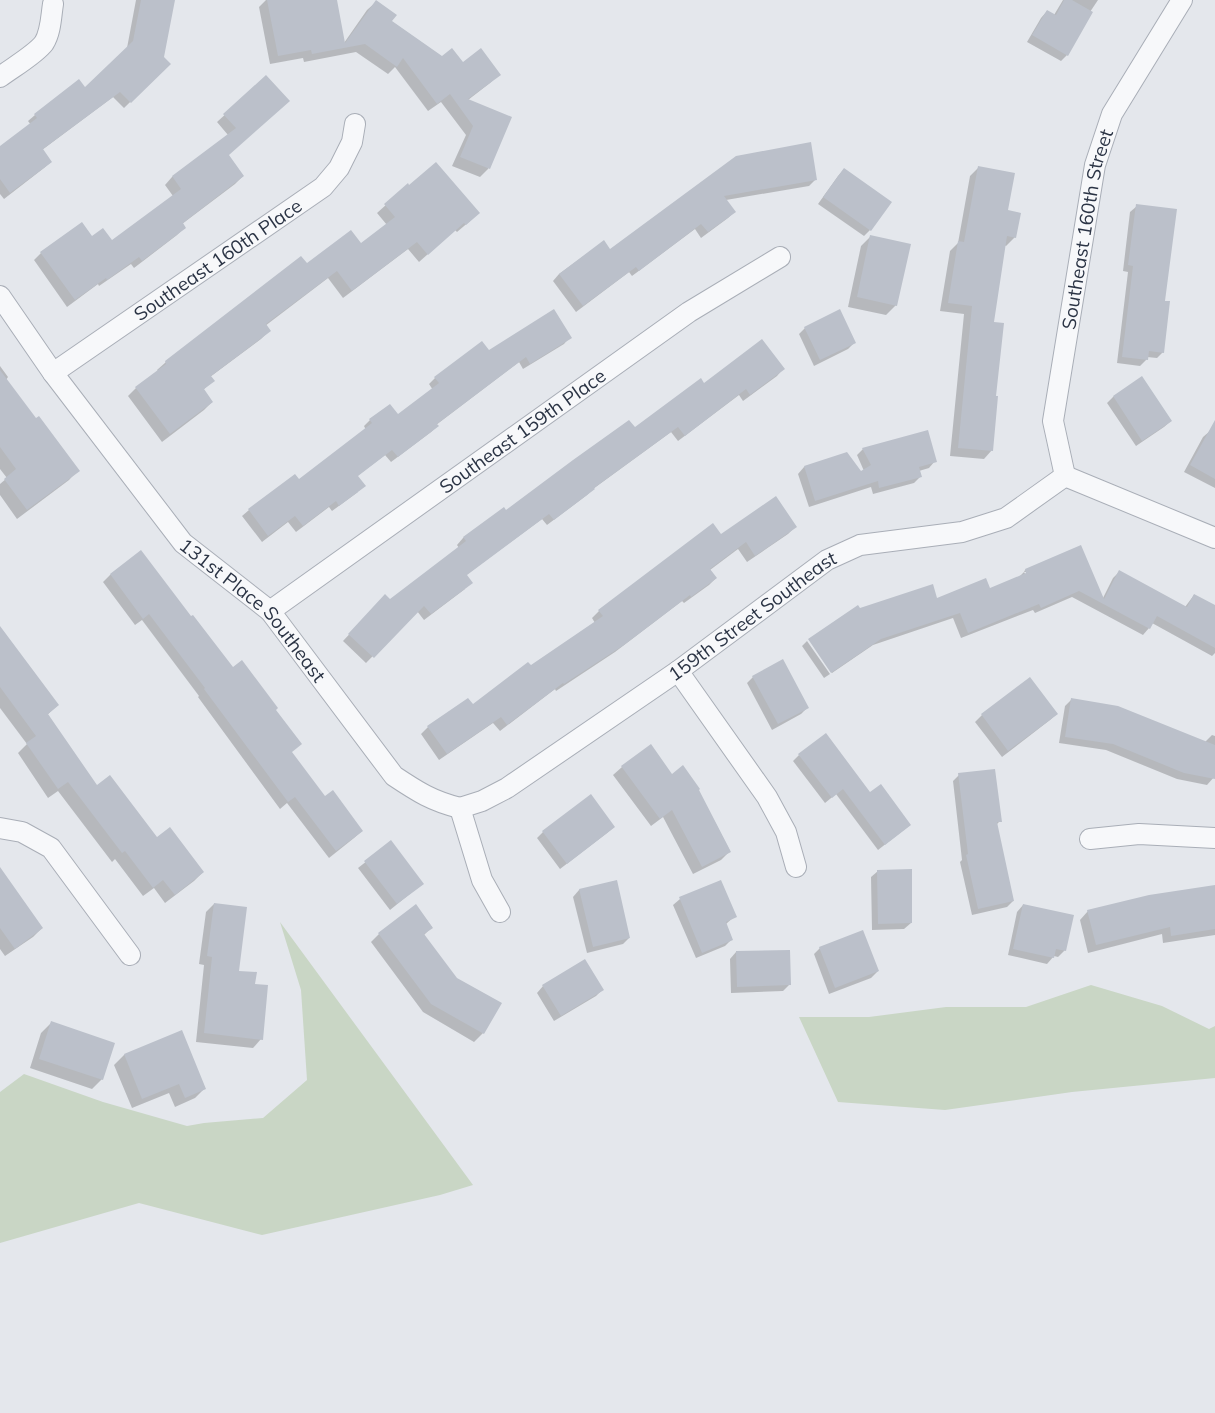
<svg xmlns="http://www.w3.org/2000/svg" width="1215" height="1413" font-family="Mulish,sans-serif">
	<rect width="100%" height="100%" fill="#e4e7ec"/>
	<!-- green -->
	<path fill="#c9d6c5" d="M280,922l193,263 -33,10 -178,40 -123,-32 -139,40v-151l24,-18 79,28 84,24 17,-3 59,-5 44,-38 -6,-90z
		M1091,985l71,21 47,23 6,-3v52l-143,14 -127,18 -107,-8 -39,-85h70l77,-10h80z"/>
	<!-- shadow -->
	<path fill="#0003" d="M136,0h38l-11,58 6,6 -45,44 -11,-11 -71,53 9,12 -7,6 -40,31 -4,-5v-46l31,-23 -3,-4 7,-6 50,-26 42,-41z
		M266,0h70l8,43 23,-33 9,-8 15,19 51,36 57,17 -9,9 -22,17 42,18 -22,51 -8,8 -28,-11 14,-31 -25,-33 -13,9 -33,-44 -7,7 -32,-22 -52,10 -1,-4 -33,6 -11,-57z
		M1063,0h35l-8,12 -23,43 -6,6 -34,-19 14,-24 6,-7 7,4z
		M266,77l-39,79 16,20 -8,8 -53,40 3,3 -8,8 -43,33 -3,-4 -32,22 -1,-2 -31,23 -33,-47 7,-7 51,-15 20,4 61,-46 -8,-11 7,-8 56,-42 -11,-13z
		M737,157l79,22 -7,7 -83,14 8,12 -6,6 -27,20 -6,-9 -63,47 -3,-4 -53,40 -23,-31 6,-7 44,-32 7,9z
		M979,167l27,44 9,26 -9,9 -2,-1 -12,78 3,74 -3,53 -8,9 -34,-3 14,-142 -24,-3 10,-60 8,-8 12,-67z
		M844,169l26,61 -6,6 -46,-32 20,-28z
		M408,185l62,36 -13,11 -2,-2 -36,32 -11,-13 -65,49 -15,-20 -63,48 4,5 -8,8 -51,38 3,4 -10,9 9,12 -8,8 -42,32 -34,-46 8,-8 22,-17 -1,-1 9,-8 140,-97 55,-21 26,-19 -10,-12z
		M1137,206l27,96 -1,50 -6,6 -10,-1v2l-7,7 -23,-3 11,-91 -5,-1 7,-59z
		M871,236l25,69 -10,10 -38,-8 13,-61z
		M805,328l50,14 -7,7 -34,17 -15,-32z
		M570,337l-6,7 -41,25 -4,-7 -83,63 1,1 -6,6 -40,30 -6,-7 -28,21 1,16 -26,19 -3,-4 -33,25 -8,-10 -26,20 -20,-26 7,-6 46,-35 4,5 67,-50 -2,-4 6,-6 27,-4 36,-26 -4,-6 6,-6 53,-26z
		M0,366l8,11 -2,3 30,40 42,50 -9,10 -52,39 -17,-24v-11l7,-6 -7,-9z
		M783,369l-6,7 -34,25 -4,-6 -61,46 -7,-9 -78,57 -6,6 -40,30 -5,-6 -76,56 -1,14 -41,31 -7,-9 -51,52 -23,-22 42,-45 5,4 69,-52 -2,-3 6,-7 40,-29 3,3 198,-128z
		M1142,378l29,43 -7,6 -28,19 -29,-43 6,-6z
		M1210,431l5,3v54l-31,-16 19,-35z
		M863,449l72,12 -6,7 -10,3 1,6 -6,6 -41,11 -2,-7 -62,20 -11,-33 6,-7 57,5 3,-1 -7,-16z
		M713,525l8,10 74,-8 -7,7 -41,28 -9,-13 -28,21 6,8 -7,7 -25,18 -2,-2 -67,51 -59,39 -1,-2 -55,42 -7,-8 -54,37 -18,-26 7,-7 44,-21 123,-83 -3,-5 7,-7z
		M141,552l50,66 41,51 42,41 17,43 34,45 37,33 -8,7 -25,20 -42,-55 -7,6 -82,-112 1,-1 -57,-76 -7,5 -32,-43 7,-7z
		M1025,570l78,28 10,-20 6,-6 66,35 9,-12 21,12v46l-3,3 -60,-33 -3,5 -6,7 -71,-38 -37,16 -2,-3 -72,28 -8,-20 -80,27 -41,28 -23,-34 50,-29 78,-11 52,-9 30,-13 5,-5 4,7 -1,-7h-3z
		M807,641l23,33 -6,4 -22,-32z
		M0,650l58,55 -11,10 49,72 60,52 47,33 -9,9 -29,22 -11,-15 -11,8 -28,-37 -3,3 -54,-71 -10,7 -30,-45 9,-9 -27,-36z
		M753,677l54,31 -6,6 -29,16 -25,-47z
		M1030,679l26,35 -6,6 -48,37 -27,-35 7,-7z
		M1071,700l134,42 7,-7 3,1v40l-8,9 -30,-6 -71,-29 -47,-7 6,-37z
		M799,755l71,39 40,31 -32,25 -42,-56 -11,9 -32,-42z
		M622,767l50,8 26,15 32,61 -9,9 -28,14 -30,-57 -12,9 -38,-51z
		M959,775l41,46 -4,4 17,76 -6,6 -35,8 -12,-53 2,-2 -9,-79z
		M614,827l-7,6 -47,36 -23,-31 6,-6z
		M391,842l31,42 -32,26 -32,-42z
		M878,871l33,52 -7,6 -32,1 -1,-53z
		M616,881l13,57 -6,6 -36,9 -14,-56 6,-7z
		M0,883l42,45 -9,9 -28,19 -5,-7z
		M1215,886v49l-52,8 -1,-9 -74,19 -8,-33 8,-9z
		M680,899l55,17 -9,8 6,15 -7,7 -29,12 -23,-53z
		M214,904l24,68 16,13 7,54 -8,9 -57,-6 8,-77 -5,-1 7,-52z
		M1023,905l42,45 -7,7 -4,-1 -7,8 -39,-9 9,-43z
		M416,906l16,21 -8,8 32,44 44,25 -17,29 -9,9 -51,-30 -52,-70 8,-8z
		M820,948l58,23 -7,7 -42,16 -15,-40z
		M736,952l53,33 -6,6 -52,2 -1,-34z
		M543,986l59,4 -6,6 -42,25 -17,-28z
		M51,1023l51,56 -10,10 -62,-21 11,-35z
		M181,1032l24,56 -10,10 -20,9 -6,-14 -37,15 -18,-43 10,-10z"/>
	<!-- building -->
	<path fill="#bbc0ca" d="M141,0h34l-11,57 7,7 -40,39 -11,-11 -77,57 9,13 -42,31 -10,-14v-33l37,-28 -3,-4 45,-35 6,8 48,-46z
		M267,0h70l8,43 31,-43 21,15 -5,6 50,35 10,-8 11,14 18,-14 20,27 -33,24 44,18 -22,52 -30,-12 13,-31 -23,-32 -13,10 -34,-46 -6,9 -32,-23 -53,10 -1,-4 -33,6z
		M1064,0h8l21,12 -25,44 -36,-21 15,-25 9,5z
		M266,75l24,26 -61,54 15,21 -61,47 3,5 -44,33 -3,-4 -32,23 -1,-2 -31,22 -35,-48 42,-30 10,14 11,-8 9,12 69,-51 -9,-13 64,-48 -13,-14z
		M811,142l6,38 -93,16 12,16 -28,20 -7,-8 -62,47 -3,-4 -53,39 -24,-32 45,-34 6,9 126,-93z
		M436,162l44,51 -14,12 -2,-2 -36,32 -11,-13 -65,49 -15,-20 -71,53 5,7 -60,45 4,5 -11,8 9,13 -43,32 -35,-47 31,-23 -1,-3 136,-105 6,7 44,-33 10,13 34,-26 -11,-13 24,-21 1,2z
		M978,166l37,7 -7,37 13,3 -5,25 -9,-2 -13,86 10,1 -8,73h2l-5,55 -35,-3 14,-142 -24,-3 10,-62 6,1z
		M844,168l48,34 -21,29 -48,-34z
		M1136,204l41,5 -12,92h5l-6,52 -15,-2 -1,9 -26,-3 11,-91 -5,-1z
		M870,235l41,9 -14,62 -40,-9z
		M554,309l18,29 -42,26 -4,-7 -89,67 2,2 -41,31 -6,-7 -34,26 8,10 -27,20 -3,-5 -33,25 -8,-10 -27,20 -20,-27 47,-35 4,5 73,-56 -3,-4 21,-15 8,10 41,-31 -5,-6 48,-36 7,9z
		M840,309l16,34 -36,17 -16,-33z
		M762,339l23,30 -35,26 -4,-6 -61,47 -7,-9 -84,61 1,1 -41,31 -5,-6 -82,61 6,8 -42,31 -7,-8 -50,52 -26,-24 37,-40 5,5 76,-58 -3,-4 41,-30 2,3 67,-50 56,-40 6,7 66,-49 3,5z
		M0,370l36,48 3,-2 41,55 -53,39 -23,-31 12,-10 -16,-22z
		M1142,376l30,45 -30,20 -29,-45z
		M1215,420v59l-25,-14z
		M928,430l9,32 -18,5 3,10 -43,11 -1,-7 -63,20 -11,-35 43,-14 14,19 10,-6 -9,-17z
		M776,496l21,31 -42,29 -9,-14 -36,27 7,9 -26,19 -1,-2 -66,50 -60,39 -1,-1 -56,42 -6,-8 -54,37 -20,-28 41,-28 5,6 55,-42 3,3 72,-49 -5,-6 115,-87 8,11z
		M1081,545l23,54 15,-29 68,37 7,-13 21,11v43l-58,-32 -7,13 -71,-38 -38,17 -2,-4 -71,29 -8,-20 -79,26 -50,34 -23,-34 50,-34 2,3 73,-24 4,14 49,-20 4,10 36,-15 -1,-4z
		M141,550l50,66 2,-1 40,52 9,-7 36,48 -2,2 26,34 -10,8 33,44 8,-6 30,41 -27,20 -41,-54 -7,5 -84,-113 1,-1 -56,-74 -6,5 -33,-45z
		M0,626l59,79 -11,9 49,71 13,-10 47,62 13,-10 34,45 -29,23 -12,-15 -10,8 -28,-37 -3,2 -54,-71 -10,7 -32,-46 10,-7 -36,-49z
		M783,659l26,49 -31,16 -26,-48z
		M1030,677l28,37 -50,37 -27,-37z
		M1071,698l47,8 97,39v34l-31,-6 -71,-29 -48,-7z
		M826,733l44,59 11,-8 30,41 -26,20 -42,-56 -11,9 -34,-44z
		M651,744l21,30 11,-9 17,24 -1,1 32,62 -29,15 -30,-57 -12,9 -39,-53z
		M995,769l7,53h-5l17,79 -36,8 -12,-54 2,-1 -10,-81z
		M591,794l24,33 -48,37 -25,-33z
		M391,840l33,44 -27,20 -33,-43z
		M0,867l43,61 -28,21 -15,-21z
		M912,869v54l-34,1 -1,-54z
		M617,880l13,58 -37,9 -14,-58z
		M721,880l16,37 -11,5 7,18 -31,13 -23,-56z
		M1215,885v44l-44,7 -1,-9 -74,18 -9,-35 62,-15z
		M214,903l33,4 -8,64 18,1 -2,12 13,1 -5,55 -59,-7 8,-76 -5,-1z
		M416,904l17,24 -9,6 33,44 45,25 -18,31 -53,-30 -53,-71z
		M1023,904l51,11 -8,36 -10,-2 -2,9 -41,-9z
		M863,930l16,41 -44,17 -16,-41z
		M790,950l1,35 -54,2 -1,-36z
		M585,959l19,31 -43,26 -19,-31z
		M51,1021l64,22 -12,37 -64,-21z
		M182,1030l24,59 -21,9 -6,-14 -37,15 -18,-45z"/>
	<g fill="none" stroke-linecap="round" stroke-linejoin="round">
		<defs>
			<g id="minor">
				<path d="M0,77c12,-9 36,-23 44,-34 7,-11 7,-27 9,-39"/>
				<path id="s1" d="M0,296l53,77 130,170 87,68 124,165c24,16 38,25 66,32"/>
				<path id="s2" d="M53,373l270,-186 16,-19 13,-26 3,-18"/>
				<path id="s3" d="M1065,476l-12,-55 42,-256 17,-51 70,-114"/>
				<path d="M1065,476l150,62"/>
				<path id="s4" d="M270,611l419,-299 91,-55"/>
				<path d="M678,671l89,126 19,35 10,35"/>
				<path id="s5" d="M460,808l22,-7 25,-13 171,-117 149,-111 33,-15 102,-13 44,-14 59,-42"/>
				<path d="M460,808l22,72 18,32"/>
				<path d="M0,828l22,4 29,16 79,107"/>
				<path d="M1090,839l49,-5 76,4"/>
			</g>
		</defs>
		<!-- minor casing -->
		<use href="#minor" stroke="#a9aeb7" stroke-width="22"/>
		<!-- minor -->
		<use href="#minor" stroke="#f7f8fa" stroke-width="20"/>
	</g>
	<g text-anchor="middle" stroke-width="5" stroke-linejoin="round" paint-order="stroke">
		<!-- street labels -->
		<g font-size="19" fill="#2b3445" stroke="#f4f6f9">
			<text dy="7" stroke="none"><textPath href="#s3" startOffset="251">Southeast 160th Street</textPath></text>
			<text dy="7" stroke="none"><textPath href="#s2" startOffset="200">Southeast 160th Place</textPath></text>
			<text dy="7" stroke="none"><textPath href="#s4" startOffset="310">Southeast 159th Place</textPath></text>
			<text dy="7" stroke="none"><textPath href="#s1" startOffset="405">131st Place Southeast</textPath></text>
			<text dy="7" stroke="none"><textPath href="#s5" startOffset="351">159th Street Southeast</textPath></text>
		</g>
	</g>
</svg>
